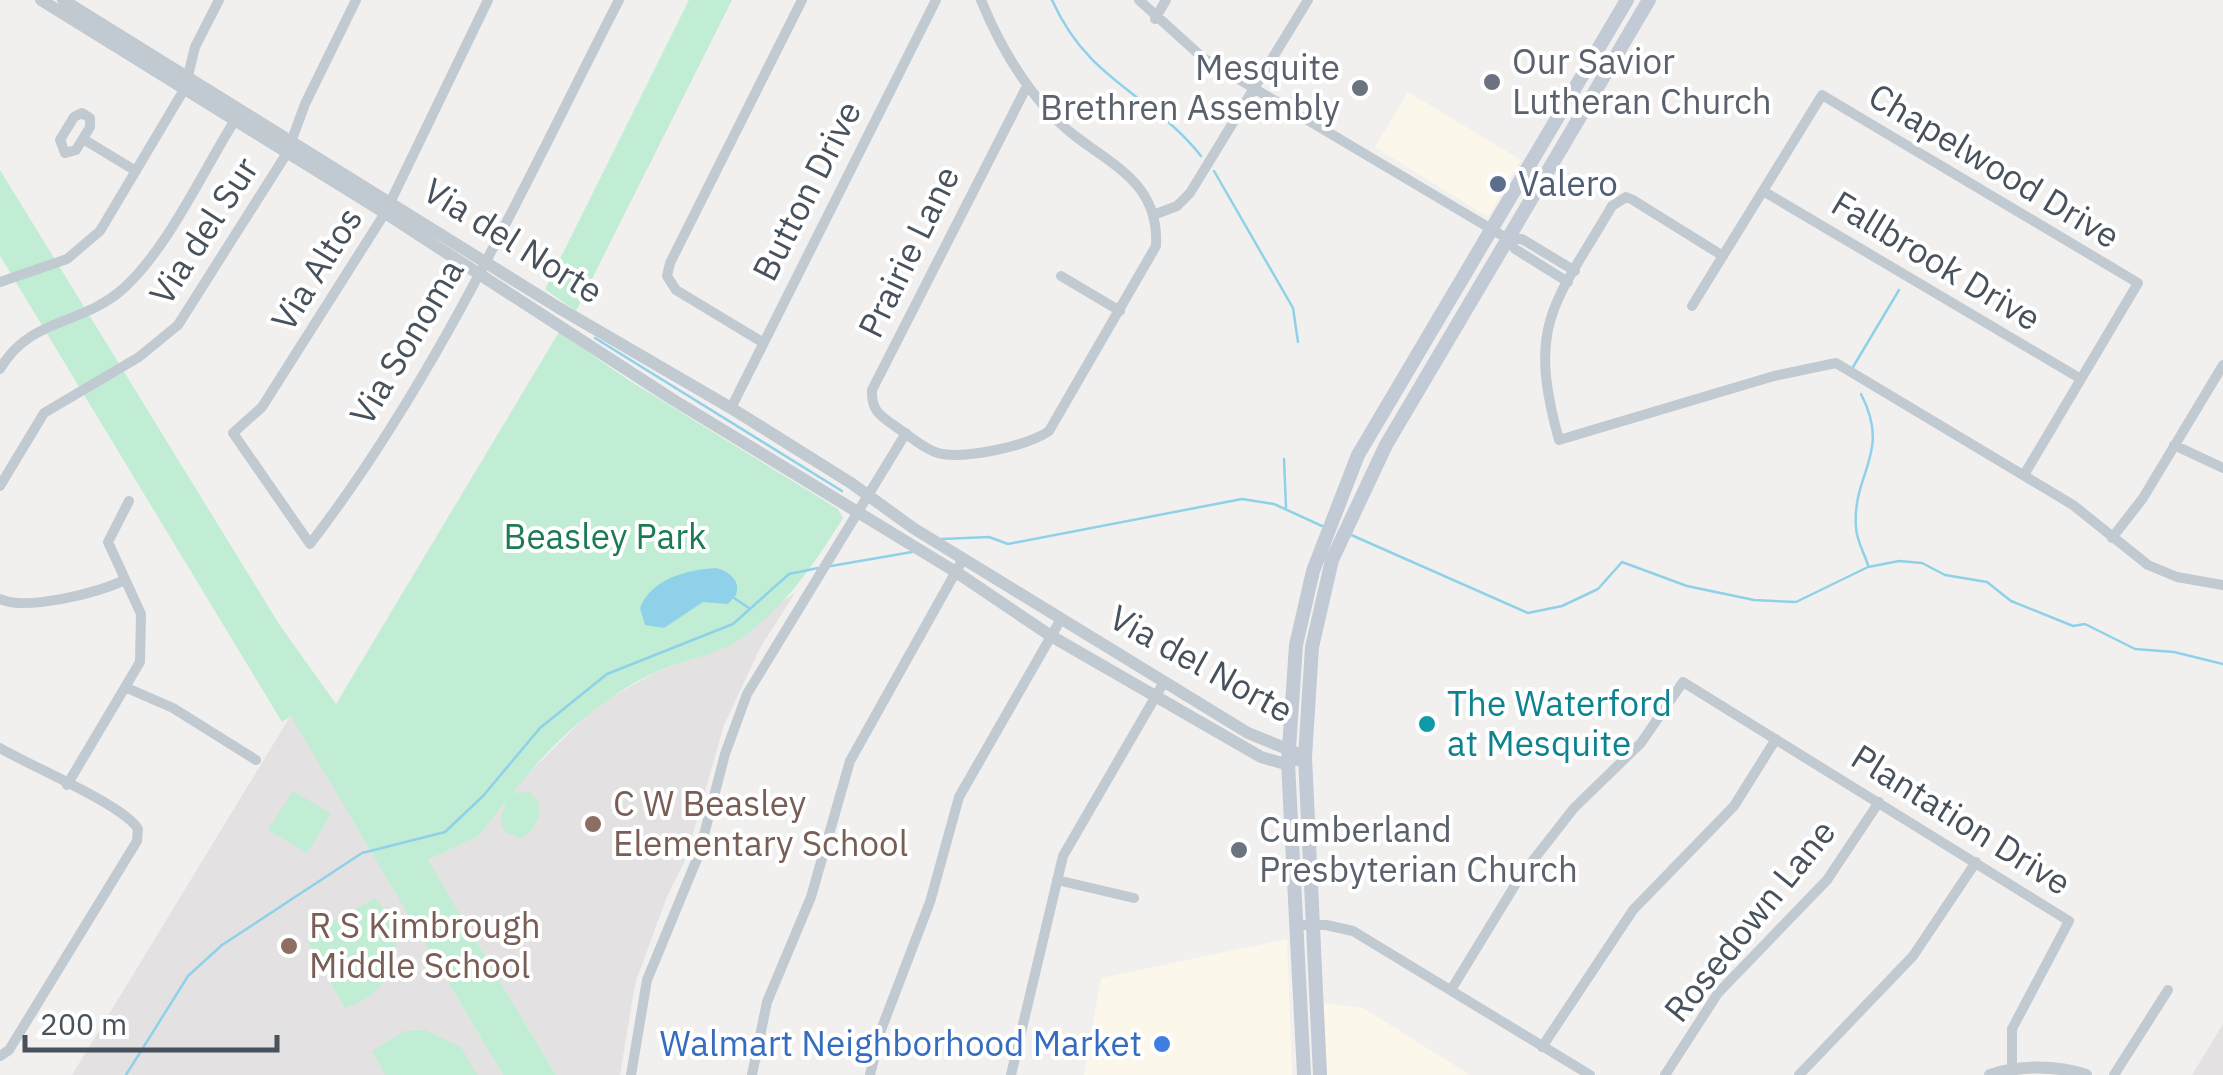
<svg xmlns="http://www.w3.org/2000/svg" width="2223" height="1075" font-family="'IBM Plex Sans',sans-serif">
	<rect width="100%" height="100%" fill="#f2f0ef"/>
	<!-- commercial -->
	<path fill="#fbf7ea" d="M1408,92l113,68 -33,57 -113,-70z
		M1287,939l5,136h-208l17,-97z
		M1323,1003l40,5 107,67h-143z"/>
	<!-- education -->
	<path fill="#e3e1e1" d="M795,593l-35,55 -36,77 -38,133 -20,41 -31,85 -15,91h-64l-128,-215 52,-25 46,-59 70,-70 60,-34 88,-35 26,-28z
		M291,715l212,360h-431z
		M2223,1024v51h-31z"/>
	<!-- green -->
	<path fill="#c0edd4" d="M689,0h43l-156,311 -31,-22z
		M0,170l279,454 57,80 223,-372 71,49 208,128 5,9c-29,46 -54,84 -97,117 -22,18 -60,24 -86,35 -58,26 -109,73 -147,123l16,-1c18,12 10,37 -8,46l-16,-6 -5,-11 6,-20 -26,34 -52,25 128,215h-53l-212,-359 -9,6 -282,-466z
		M293,791l38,23 -24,39 -39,-23z
		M375,898c38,42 23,93 -30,110l-37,-66 4,-9z
		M425,1030l36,17 16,28h-92l-13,-24 33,-20z"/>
	<!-- water -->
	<path fill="#8fd1e8" d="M716,568c13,3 25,13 20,27l-8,9 -25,-2 -39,26 -19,-3 -5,-17c12,-30 47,-38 76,-40z"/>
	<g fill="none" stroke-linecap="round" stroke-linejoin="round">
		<!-- stream -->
		<path stroke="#8fd1e8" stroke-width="2.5" d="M1052,0c37,83 100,94 149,156
			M1214,171l79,137 5,34
			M595,338l247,153
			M1853,367l46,-77
			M1861,394c31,60 -9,78 -5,133 0,12 8,26 12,38
			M1284,459l2,48
			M1349,534l179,79 34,-7 36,-17 24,-27 65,24 67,14 42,2 72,-35 31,-6 23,2 23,12 42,7 24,19 62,25 12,-2 50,25 39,3 49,12
			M942,539l47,-2 19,7 234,-45 32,5 48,22
			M831,566l81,-14
			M734,598l15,10
			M126,1075l62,-99 34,-31 140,-92 83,-21 38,-36 57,-68 67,-54 126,-50 56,-50 29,-6"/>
		<!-- minor -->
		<path stroke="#c1c9d1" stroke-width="10" d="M488,0l-103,213 -123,194 -29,26 77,111c127,-165 214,-359 309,-544
			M981,0c17,42 38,79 69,113 43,48 110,58 106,133l-107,185c-21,15 -89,30 -114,21 -14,-5 -28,-18 -40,-26 -15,-10 -24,-16 -23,-36l155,-304
			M1139,0l64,58 305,181 7,10 53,33
			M1155,19l11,-19
			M82,113l8,5v9l-14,23 -11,3 -5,-13 14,-23z
			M83,139l53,32
			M1763,191l318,188
			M1156,214l21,-8 13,-13 118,-193
			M1508,239h14l53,32
			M1723,256l-90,-56 -7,-3 -14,9c-57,98 -86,116 -53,234l215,-64 62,-13 237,142 75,60 29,12 46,8
			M1061,276l59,35
			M0,282l67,-23 33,-28 85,-143 10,-41 24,-47
			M1692,306l130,-211 316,188 -114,192
			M762,342l-86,-52 -9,-14 3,-13 132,-263
			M0,369c31,-53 82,-42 125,-82 44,-41 78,-116 110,-167
			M731,408l205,-408
			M2174,445l49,23
			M0,486l44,-73 95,-56 39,-32 109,-172 18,-49 51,-104
			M2112,538l31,-40 80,-133
			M0,599c25,12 100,-6 124,-19
			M127,688l46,20 83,52
			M0,748c30,18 124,57 138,81l-1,12 -128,209 -9,6
			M67,785l73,-123 1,-48 -33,-72 21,-41
			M1057,880l77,18
			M1295,925h31l27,6 237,144
			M1451,990l69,-113 54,-69 67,-65 42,-61 386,239 -57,108v41
			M1542,1047l91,-137 101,-104 42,-67
			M631,1075l16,-95 52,-126 26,-100 22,-60 159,-261
			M752,1075l15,-73 44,-105 39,-136 113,-202
			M870,1075l11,-45 49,-128 29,-105 102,-178
			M1011,1075l52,-219 101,-174
			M1665,1075l53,-82 109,-113 52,-78
			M1799,1075l114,-119 63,-94
			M2114,1075l54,-85"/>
		<!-- tertiary -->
		<path stroke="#c1c9d1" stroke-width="12" d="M41,0l344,213 287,186 284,173 95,64 210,121 21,6 14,-3
			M63,0l496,308 172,100 120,75 62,45 335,205 49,20
			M1990,1075c29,-10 67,-10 96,0"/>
		<!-- secondary -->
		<path stroke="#c1cad5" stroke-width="14" d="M1304,1075l-16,-312 8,-118 17,-74 45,-116 269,-455
			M1320,1075l-15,-318 7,-110 20,-87 54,-115 263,-445"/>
	</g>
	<!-- markers -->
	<g fill="#6b7280" stroke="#fff" stroke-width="4">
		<circle cx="1492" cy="82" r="10"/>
		<circle cx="1360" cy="88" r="10"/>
		<circle cx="1239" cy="850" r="10"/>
	</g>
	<circle fill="#5c6f8a" stroke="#fff" stroke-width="4" cx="1498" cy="184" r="10"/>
	<circle fill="#0f9aa8" stroke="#fff" stroke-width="4" cx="1427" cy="724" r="10"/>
	<g fill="#8d6e63" stroke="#fff" stroke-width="4">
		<circle cx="593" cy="824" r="10"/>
		<circle cx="289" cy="946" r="10"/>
	</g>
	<circle fill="#3f7fe0" stroke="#fff" stroke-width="4" cx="1162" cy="1044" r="10"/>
	<g text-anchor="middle" stroke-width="8" stroke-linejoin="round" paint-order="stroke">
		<!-- worship labels -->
		<g font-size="35" fill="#5b616d" stroke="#fff" text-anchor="start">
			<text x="1512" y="74">Our Savior<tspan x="1512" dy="40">Lutheran Church</tspan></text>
			<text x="1340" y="80" text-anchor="end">Mesquite<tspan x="1340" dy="40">Brethren Assembly</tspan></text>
			<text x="1259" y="842">Cumberland<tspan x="1259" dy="40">Presbyterian Church</tspan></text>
		</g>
		<!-- street labels -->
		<g font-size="35" fill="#48525c" stroke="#fff">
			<text transform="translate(1994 166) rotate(31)" y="12">Chapelwood Drive</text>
			<text transform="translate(807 191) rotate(-63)" y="12">Button Drive</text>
			<text transform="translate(204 231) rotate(-57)" y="12">Via del Sur</text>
			<text transform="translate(513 241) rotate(32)" y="12">Via del Norte</text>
			<text transform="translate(909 252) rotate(-64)" y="12">Prairie Lane</text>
			<text transform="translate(1936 261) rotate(31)" y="12">Fallbrook Drive</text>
			<text transform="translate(317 269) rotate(-58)" y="12">Via Altos</text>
			<text transform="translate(407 342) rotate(-59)" y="12">Via Sonoma</text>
			<text transform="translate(1201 664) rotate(29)" y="12">Via del Norte</text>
			<text transform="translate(1961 820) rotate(32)" y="12">Plantation Drive</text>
			<text transform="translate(1750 921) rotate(-51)" y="12">Rosedown Lane</text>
		</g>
		<!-- service labels -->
		<g font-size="35" fill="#4e5e75" stroke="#fff" text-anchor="start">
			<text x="1518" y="196">Valero</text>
		</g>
		<!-- park labels -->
		<g font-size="35" fill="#1c7b50" stroke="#fff">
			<text x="605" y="549">Beasley Park</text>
		</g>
		<!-- culture labels -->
		<g font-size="35" fill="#0d838f" stroke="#fff" text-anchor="start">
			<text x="1447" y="716">The Waterford<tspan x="1447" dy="40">at Mesquite</tspan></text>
		</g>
		<!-- education labels -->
		<g font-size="35" fill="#785e54" stroke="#fff" text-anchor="start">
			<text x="613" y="816">C W Beasley<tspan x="613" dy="40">Elementary School</tspan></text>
			<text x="309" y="938">R S Kimbrough<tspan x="309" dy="40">Middle School</tspan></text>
		</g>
		<!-- shop labels -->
		<g font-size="35" fill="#366cbe" stroke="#fff" text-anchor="end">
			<text x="1142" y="1056">Walmart Neighborhood Market</text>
		</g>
	</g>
	<!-- scale -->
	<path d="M25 1035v15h252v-15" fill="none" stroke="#48525c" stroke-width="5"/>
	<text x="40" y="1035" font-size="30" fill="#48525c" stroke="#ffffff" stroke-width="8" paint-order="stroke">200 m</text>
</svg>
